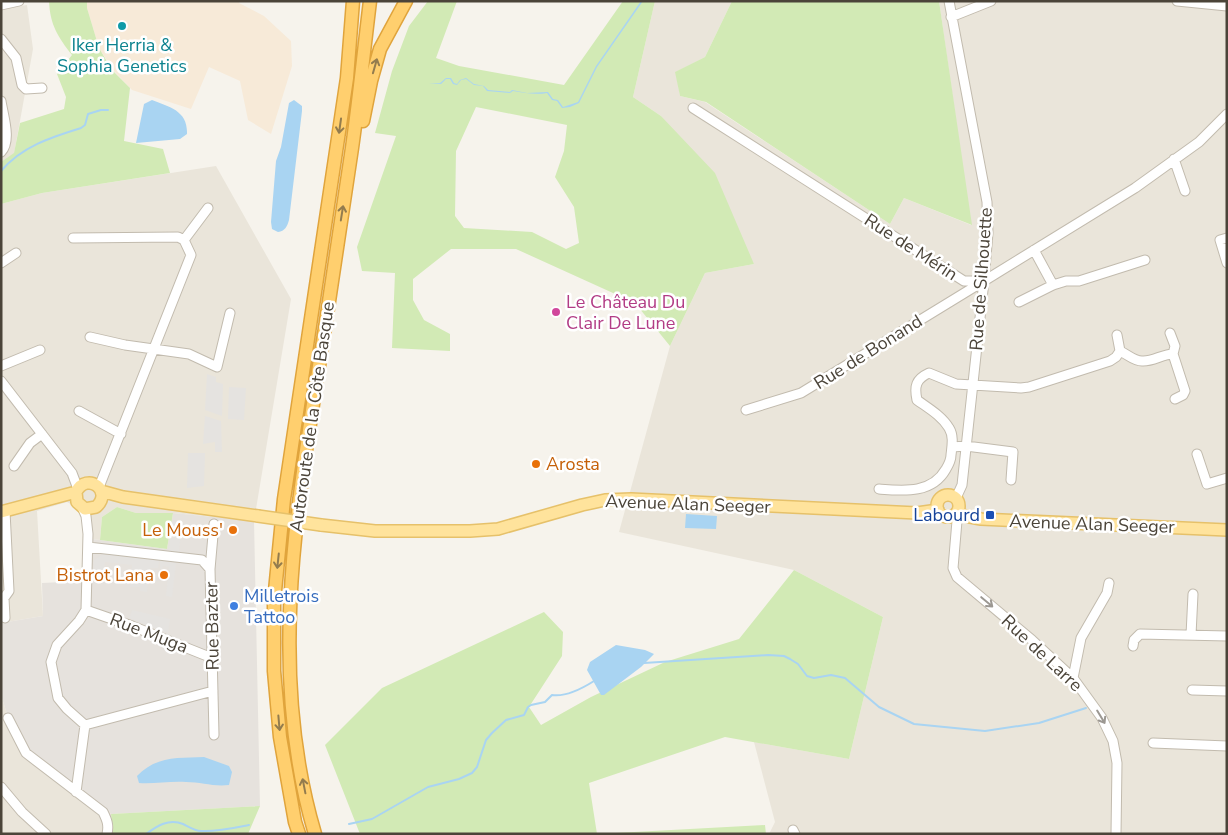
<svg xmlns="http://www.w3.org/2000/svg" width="1228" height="835" font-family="'Nunito Sans',sans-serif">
	<rect width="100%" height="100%" fill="#f6f3ec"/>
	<!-- residential -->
	<path fill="#eae5da" d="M655,1h77l-27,56 -29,15 4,24 25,6 185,122 14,-26 67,27 -32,-224h288v833h-458l6,-12 -21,-80 95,17 34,-142 -89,-47 -175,-38 51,-186 35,-73 49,-9 -93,-148 -28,-19z
		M27,5l6,44 -19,105 -13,8v-153z
		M216,166l75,133 -37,222 -81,-8h-37l-19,-6 -15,10 -2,23 -15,-2 -6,-29 -12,-7 -30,9 6,105 -42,7v-419l41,-11z
		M1,695l6,19 24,40 80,60 2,20h-112z"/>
	<!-- commercial -->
	<path fill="#f7ead8" d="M87,1h152v2l25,13 27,25 1,25 -21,68 -23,-14 -8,-39 -31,-14 -18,42 -59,-19 -19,-20 -14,-22 -12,-40z"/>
	<!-- industrial -->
	<path fill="#e6e2dd" d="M173,513l81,8 6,285 -149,8 -80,-60 -24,-40 -6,-19v-72l42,-7 -1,-33 42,-2 1,-43 82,11z"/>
	<!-- green -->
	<path fill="#d2eab5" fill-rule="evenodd" d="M49,1h38v7l12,40 13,22 18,18 -6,53 39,8 7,24 -128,20 -41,11v-42l13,-9 6,-30 44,-14 2,-12 -9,-23 15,-19c-14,-18 -22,-30 -23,-54z
		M428,1h29l-21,57 23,8 105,19 59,-84h32l-22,96 28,19 54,57 39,91 -49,9 -35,73 -35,-43 -119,-54h-65l-38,30v21l11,20 26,14v17l-58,-3 3,-75 -33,-2 -5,-24 39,-111 -21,-3 17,-62 17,-45zM476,107l91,18 -3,26 -9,26 19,30 5,36 -13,6 -34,-17 -68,-4 -9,-12 1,-65z
		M732,1h207l33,224 -68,-27 -14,26 -184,-122 -26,-6 -5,-24 30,-15z
		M117,507l19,6h37l-6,36 -67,-9 2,-23z
		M794,570l89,47 -34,142 -124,-22 -136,46 8,51 168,-9 1,9h-406l-35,-89 57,-57 162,-76 19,20 -1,24 -33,51 12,18 50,-28 74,-35 74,-23z
		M260,806l-12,28h-135l-2,-20z"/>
	<!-- parking -->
	<path fill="#e5e3e0" d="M207,374l9,3v5l7,2 -1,32 -17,-6z
		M229,387l17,1 -2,32 -16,-1z
		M205,416l16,5 1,31h-7v-10l-12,2z
		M188,453h17l-1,33 -17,2z
		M172,521l10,2 -3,29 -10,-1z
		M103,554l56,7 -1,7h-8l-3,24 -7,-1v-4h-10l2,-22 -27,-3 -3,20 -9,-2 1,-20z
		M160,561l16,2 -4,34 -6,-1 3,-29 -6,-1 -1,3h-2z
		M132,610l38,9 -2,14 -39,-15z"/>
	<!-- water -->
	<path fill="#a9d4f2" d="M641,1h2l-46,66 -18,36 -9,4 -8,1 -5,-7 -5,-1 -5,-7c-11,2 -22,0 -34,-2l-3,2 -23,-2 -4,-5 -9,-1 -8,-6 -5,1 -4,5 -4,-1 -3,-5h-4l-5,5 -12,-1h11l6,-5h5l3,5 3,1 3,-4 6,-2 8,6 10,2 4,4 22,2 2,-2 15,3 21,-1 5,7 5,1 5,7 15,-5 18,-36z
		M152,100c18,7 36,11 35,34l-7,5 -44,4 8,-39z
		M294,100l8,6v5l-13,109c-2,7 -4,11 -11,12l-6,-3 -1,-7 5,-61 5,-14 8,-44z
		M686,514l31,2 -1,13 -31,-1z
		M616,645l29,5 9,4 -13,13 -37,28h-3l-14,-25 3,-8z
		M204,757l25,9 3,6 -3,13c-15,2 -28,-3 -43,-3 -16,-1 -32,2 -47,1l-2,-7c19,-20 41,-18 67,-19z"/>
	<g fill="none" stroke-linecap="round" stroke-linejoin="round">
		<!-- stream -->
		<path stroke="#a9d4f2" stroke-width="2" d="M1,171c21,-25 51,-34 80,-43l4,-3 3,-11 13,-4h7
			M644,663l124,-8 16,1 6,3 8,5 9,12 7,2 17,-3 14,3 34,29 35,17 71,7 54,-8 47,-15
			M349,824l23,-5 56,-32 31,-8 13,-6 5,-6 9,-27 6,-7 14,-13 18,-5 4,-8 3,-2 14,-3 7,-7c14,2 31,-7 42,-14
			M146,834c11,-8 23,-16 37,-10 6,3 12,7 18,7 16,1 33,-3 48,-6"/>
		<defs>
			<path id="minor" d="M949,1l38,201 1,31 -4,48 -22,204 -6,13
				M1177,1l50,5
				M1,5l18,-4
				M951,17l40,-16
				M1,39l15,19 6,27 4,4 16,-1
				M1,101c2,14 11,40 0,51
				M693,108l271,173h20l151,-93 64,-46 28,-28
				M1174,159l11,32
				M73,238l105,-1 6,3 7,15 -92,232
				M1227,238l-7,2 7,23
				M184,240l24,-32
				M1034,250l19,35
				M1,263l15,-10
				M1019,302l34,-17 13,-4h13l66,-21
				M1170,333l5,13 -2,8
				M90,337l35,8 64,9 28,13 13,-54
				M1120,351c7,3 14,10 22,10 10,1 21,-7 31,-7l12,37 -2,4 -8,4
				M1,366l39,-16
				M1,381l71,92 6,16
				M746,410l55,-17 183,-112
				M79,411l42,23
				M952,447l14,-1 47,6 -2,28
				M1197,454l10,30 20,-6
				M14,466l16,-23 12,-9
				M879,489c25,2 53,5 67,-20 3,-5 5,-9 5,-14 1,-9 3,-19 -2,-27 -7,-12 -21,-20 -32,-28 -3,-14 -1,-21 12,-27l27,11 65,4 8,-1 81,-26 6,-4 4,-6 -3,-16
				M82,507l4,9 2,18 -2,76 -7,11 -22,24 -6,17 7,36 9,11 18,16
				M954,516l3,5 -4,47 4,9 75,63 41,38 29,40 11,23 4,22 -1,71
				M88,547l114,13 8,9 4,166
				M210,569l4,-45
				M86,610l46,16 80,32
				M5,618l-1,-20 5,-7 -4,-80
				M1191,635l2,-41
				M1133,646l1,-6 6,-6 87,2
				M1073,678l8,-40 26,-45 2,-10
				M1192,690l35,1
				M8,718l18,35 77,59c4,8 6,13 4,22
				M85,725l128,-34
				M1153,743l74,3
				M1,787l21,25 24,22
				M76,792l9,-67
				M793,830l2,4"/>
			<path id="major" d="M101,491l22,6 135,19
				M937 506a11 11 0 1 1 22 0a11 11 0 1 1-22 0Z
				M1,512l75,-20c11,-21 38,-1 20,15l-11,2 -8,-7 -1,-10
				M957,512l8,4 16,3 246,11
				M321,525l54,6h95l28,-2 84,-24 23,-5 26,-1 286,14 21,-3"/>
			<path id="highway" d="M363,121l8,-40 9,-32 26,-48
				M299,834l-4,-12 -15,-85 -6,-66v-70l10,-102 63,-421 6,-77
				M315,834c-50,-168 -16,-338 10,-506 9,-60 18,-120 27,-180 7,-49 12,-98 18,-147"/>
		</defs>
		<!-- minor casing -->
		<use href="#minor" stroke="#c2bbae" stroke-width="11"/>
		<!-- major casing -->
		<use href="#major" stroke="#e6c16a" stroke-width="14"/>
		<!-- highway casing -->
		<use href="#highway" stroke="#e0a43c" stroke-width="15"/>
		<!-- minor -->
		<use href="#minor" stroke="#fff" stroke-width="9"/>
		<!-- major -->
		<use href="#major" stroke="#ffe39c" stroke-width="11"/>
		<!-- highway -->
		<use href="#highway" stroke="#ffcf6e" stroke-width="12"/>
		<defs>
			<path id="major-bridge" d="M258,516l63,9"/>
		</defs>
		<!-- major-bridge casing -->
		<use href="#major-bridge" stroke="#e6c16a" stroke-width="14" stroke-linecap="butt"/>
		<!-- major-bridge -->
		<use href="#major-bridge" stroke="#ffe39c" stroke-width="11"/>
	</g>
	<!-- one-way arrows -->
	<defs><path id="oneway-shaft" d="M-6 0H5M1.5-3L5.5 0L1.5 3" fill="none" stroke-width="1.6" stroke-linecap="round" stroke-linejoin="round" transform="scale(1.25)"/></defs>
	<g stroke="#937c4e">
		<use href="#oneway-shaft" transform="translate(375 66) rotate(-74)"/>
		<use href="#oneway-shaft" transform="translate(340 126) rotate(98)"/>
		<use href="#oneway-shaft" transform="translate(342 213) rotate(-81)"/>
		<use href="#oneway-shaft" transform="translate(278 561) rotate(96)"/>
		<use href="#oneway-shaft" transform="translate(279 723) rotate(85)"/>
		<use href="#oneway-shaft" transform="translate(304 786) rotate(-101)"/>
	</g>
	<g stroke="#9c9892">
		<use href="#oneway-shaft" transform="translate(987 602) rotate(40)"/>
		<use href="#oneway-shaft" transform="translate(1101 717) rotate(59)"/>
	</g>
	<!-- markers -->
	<circle fill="#0f9aa8" stroke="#fff" stroke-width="2" cx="122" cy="26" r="5"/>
	<circle fill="#d1479c" stroke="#fff" stroke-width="2" cx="556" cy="312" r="5"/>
	<g fill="#e8710a" stroke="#fff" stroke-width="2">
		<circle cx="536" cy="464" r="5"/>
		<circle cx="233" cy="530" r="5"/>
		<circle cx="164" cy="575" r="5"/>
	</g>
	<rect fill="#1a4fb4" stroke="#fff" stroke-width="2" x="985" y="510" width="10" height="10" rx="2.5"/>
	<circle fill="#3f7fe0" stroke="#fff" stroke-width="2" cx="234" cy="606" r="5"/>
	<g text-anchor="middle" stroke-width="5" stroke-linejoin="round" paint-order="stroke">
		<!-- culture labels -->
		<g font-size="18" fill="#0d838f" stroke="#fff">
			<text x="122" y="51">Iker Herria &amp;<tspan x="122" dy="21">Sophia Genetics</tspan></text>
		</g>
		<!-- street labels -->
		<g font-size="18" fill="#4b4439" stroke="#fff">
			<text transform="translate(911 247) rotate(33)" y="6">Rue de Mérin</text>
			<text transform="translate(981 279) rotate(-86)" y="6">Rue de Silhouette</text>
			<text transform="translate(868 352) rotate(-32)" y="6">Rue de Bonand</text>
			<text transform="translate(312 417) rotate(-82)" y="6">Autoroute de la Côte Basque</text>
			<text transform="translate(688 504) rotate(2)" y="6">Avenue Alan Seeger</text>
			<text transform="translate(1092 524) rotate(2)" y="6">Avenue Alan Seeger</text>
			<text transform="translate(212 626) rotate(-91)" y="6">Rue Bazter</text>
			<text transform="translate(149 633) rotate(21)" y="6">Rue Muga</text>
			<text transform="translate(1042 653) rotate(43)" y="6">Rue de Larre</text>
		</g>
		<!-- hotel labels -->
		<g font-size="18" fill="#b23c85" stroke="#fff" text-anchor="start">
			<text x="566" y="308">Le Château Du<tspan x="566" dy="21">Clair De Lune</tspan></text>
		</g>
		<!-- food labels -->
		<g font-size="18" fill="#c56008" stroke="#fff" text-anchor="end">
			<text x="546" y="470" text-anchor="start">Arosta</text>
			<text x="223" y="536">Le Mouss'</text>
			<text x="154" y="581">Bistrot Lana</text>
		</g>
		<!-- transit labels -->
		<g font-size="18" fill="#164399" stroke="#fff" text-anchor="end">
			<text x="980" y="521">Labourd</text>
		</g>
		<!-- shop labels -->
		<g font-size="18" fill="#366cbe" stroke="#fff" text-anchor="start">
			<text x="244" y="602">Milletrois<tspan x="244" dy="21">Tattoo</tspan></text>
		</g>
	</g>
	<!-- border -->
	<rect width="1228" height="835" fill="none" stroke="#4b4439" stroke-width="5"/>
</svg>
